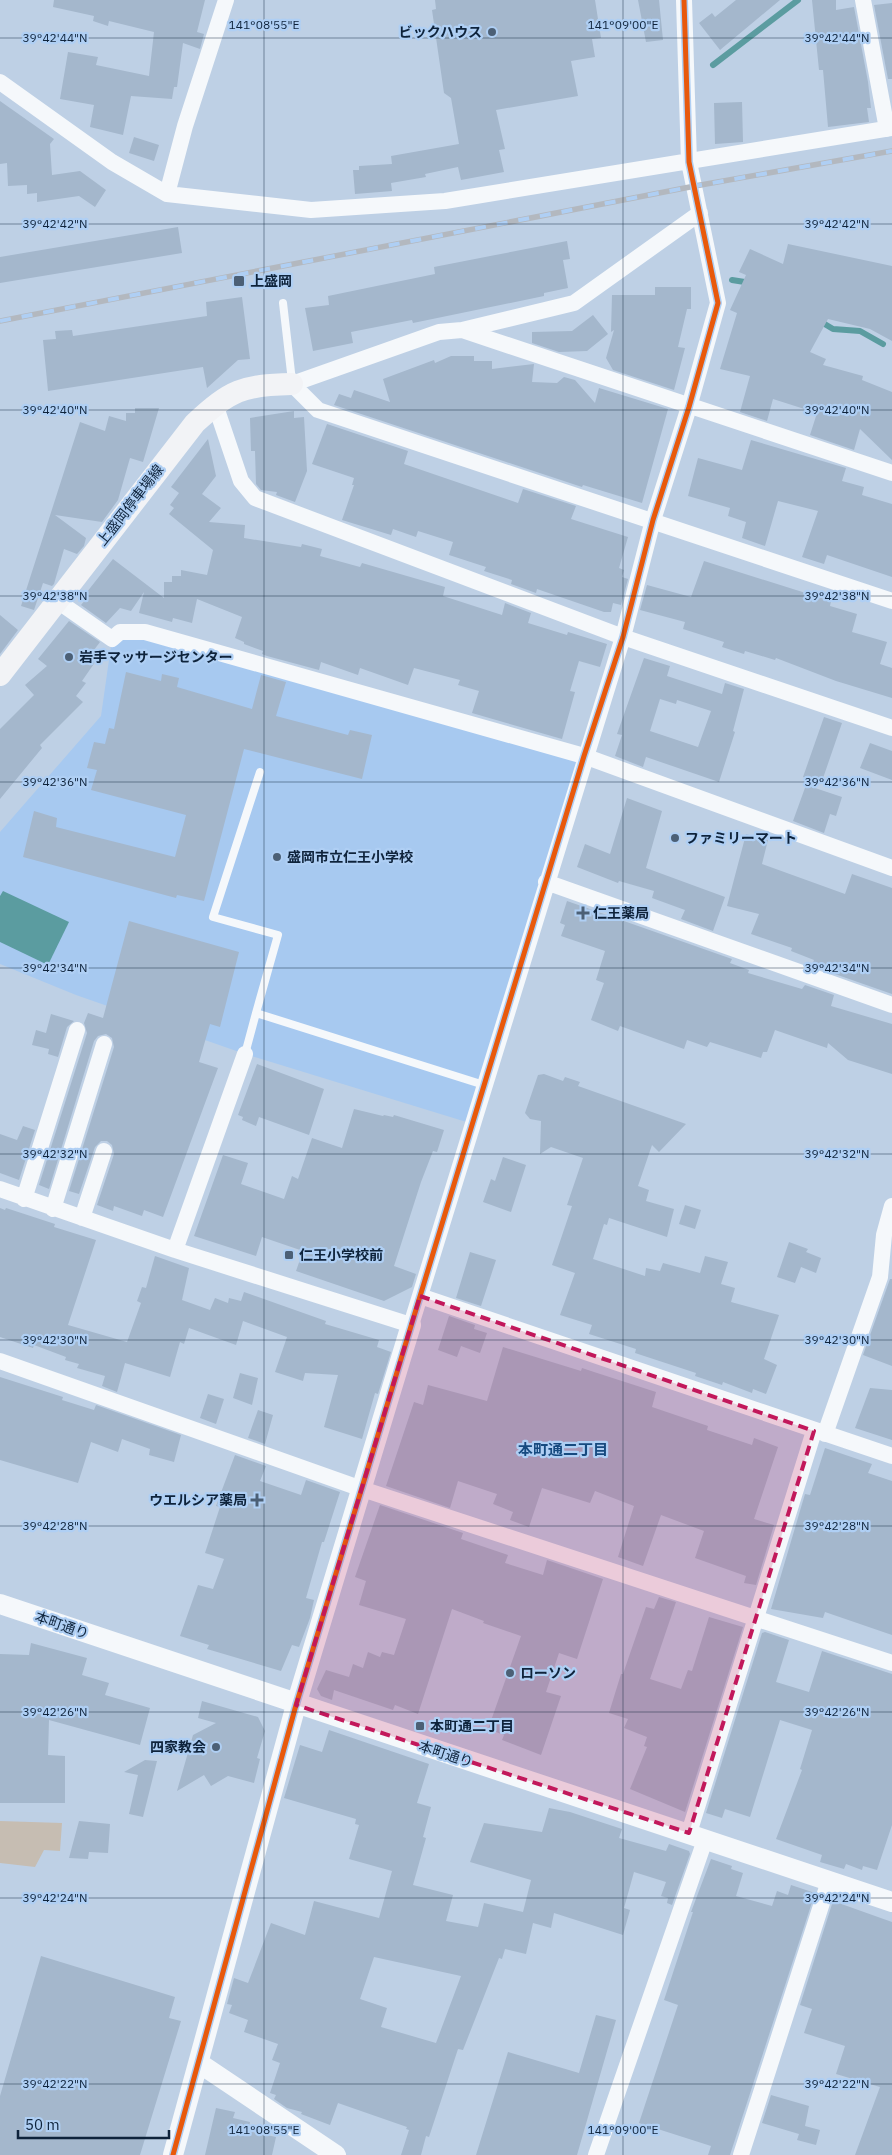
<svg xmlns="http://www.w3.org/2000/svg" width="892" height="2155" font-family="'IBM Plex Sans','Noto Sans JP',sans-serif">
	<rect width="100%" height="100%" fill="#bed0e5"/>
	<!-- built -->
	<path fill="#a7c9f0" d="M120,632l464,124 -111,368 -228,-70 -169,-59 -76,-31v-132l101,-116 11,-77z"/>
	<!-- green -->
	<path fill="#c6bdb2" d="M0,1821l62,2 -2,28 -16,-1 -9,17 -35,-4z"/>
	<!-- water -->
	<path fill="#5b9ca0" d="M3,891l66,31 -21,43 -48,-23v-46z"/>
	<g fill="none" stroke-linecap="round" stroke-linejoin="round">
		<!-- stream -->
		<path stroke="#5b9ca0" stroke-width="6" d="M713,65l85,-65
			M732,280l19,3
			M818,320l15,9 27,2 23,13"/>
	</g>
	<!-- building -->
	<path fill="#a4b7cc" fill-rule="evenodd" d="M54,0h151l-8,32 7,2 -4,15 -17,-6 -6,44h-3l-2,12 -41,-3 -8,39 -33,-8 4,-22 -34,-6 8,-47 30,5 -2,8 53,11 5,-44 -45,-11 -1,5 -15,-5 1,-5 -41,-9z
		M435,0h160l6,38 -9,1 3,18 -24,4 7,35 -82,14 9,39 -6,1 5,22 -43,8 -3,-13 -33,7 1,3 -35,6 1,8 -37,3 -2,-24h6v-4l33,-2 -1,-8 68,-12 -8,-46 -7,-5 -12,-83 4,-1z
		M638,0h21l4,40 -17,2z
		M736,0h44l-60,50 -21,-27 13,-10 3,4z
		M812,0h24v10l18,-3 14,75 3,26h-4l2,14 -41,5 -5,-57h-4z
		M892,3v76h-4l-14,-74z
		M0,101l54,38 -4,5 2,31 28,-4 26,19 -11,17 -16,-11 -42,6v-9l-10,1v-9l-19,1 -1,-23 -7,1z
		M742,102l1,40 -28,2 -1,-41z
		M134,137l25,8 -5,16 -25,-8z
		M178,227l4,26 -182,30v-26z
		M567,241l3,18 -7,1 5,28 -24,5v3l-131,27 -1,-3 -61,12 2,11 -40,8 -8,-43 24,-3 -1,-9 107,-22 -1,-7z
		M788,244l104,22v75l-22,-12 -42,-10 -18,33 16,7 -3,6 40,11 -1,4 30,12v68l-32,-31 -6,21 -44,-15 7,-22 -44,-14 -6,22 -27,-9 10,-36 -30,-7 17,-56 -7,-3 16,-35 -7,-3 11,-23 33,15z
		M655,287h36v22h-4l-9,38 7,1 -11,42 -61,-20 -7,-12 8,-28 -3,2 1,-37h43z
		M242,297l8,62 -12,1 -31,28 -4,-21 -155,24 -5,-51 13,-1 -1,-8 17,-1 1,6 134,-20 -1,-14z
		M593,315l15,19 -21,17 -28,1 -27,-9v-11l40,-1z
		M451,356h23v5h18v8l42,-5 -2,18 25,1 7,-6 11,3 20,23 4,-15 69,21 -26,94 -59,-18 -1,2 -248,-82 5,-11 12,4 3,-8 36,12 -7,-23 51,-19 1,3z
		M135,408h24l-16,54 -13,-4 -12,42 -16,22 -47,-7 31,23 -2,8 -7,8 -13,-5 -10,35 -2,2 -9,-3 -9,27 -13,-4 59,-184 25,9 4,-15 17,5v-8h9z
		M294,411v7l10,-1 3,54 -12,31 -19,-7 1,-3 -16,-2 -5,-6 -1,-33h-4l-1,-33z
		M327,424l81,27 -4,13 114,39 5,-14 53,17 -5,13 57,18 -9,31 5,2 -2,7 6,2 -7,26 -8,-2 -2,9h-7l-67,-23 -1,4 -25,-9 1,-4 -28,-9 2,-4 -37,-12 4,-13 -35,-11 -2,6 -23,-8 -2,6 -49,-15 12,-35h-2l2,-7 -42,-14z
		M208,439l8,37 -14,18 19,14 -12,14 36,3 -1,13 57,9 1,-3 20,5 -2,7 40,11 2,-4 83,24 -2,9 59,19 3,-12 26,10 -3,10 39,12 1,-3 39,12 -7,23 -21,-6 -9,30 5,1 -13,47 -90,-26 7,-22 -21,-6 2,-5 -46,-12 -6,17 -48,-17 -2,7 -37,-13 -2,8 -52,-14 -5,-2 1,-3 -19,-7v-2l-9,-4 7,-21 -45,-18 -5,24 -19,-5 -1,4 -33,-9 5,-21 -13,19 -11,-3 -14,15 -25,-18 6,-7 -4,-1 30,-38 51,39v-16h8v-6h9v-6l26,5 6,-25 -44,-36 5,-6 -4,-3 9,-12 -8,-6z
		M751,440l95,28 -4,13 22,6 -2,8 30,9v73l-65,-22 -3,9 -22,-7 16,-46 -40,-10 -13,45 -23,-8 4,-16 -18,-6 2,-8 -42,-12 10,-38 44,12z
		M704,561l127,40 -1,5 27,8 -5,18 35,10 -7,22 12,4v30l-56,-17 -60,-23 -1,2 -30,-9 -1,3 -22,-7 2,-5 -41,-13 2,-7 -45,-12 7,-25 44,12z
		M0,615l18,15 -18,24z
		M69,621l31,21 -6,8 6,5 -18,26 4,2 -10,13 7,6 -43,43 2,3 -42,51v-70l34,-34 -9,-10 22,-19 -9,-7z
		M644,658l26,8 -3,10 55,18 3,-11 19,6 -11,42 2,1 -16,50 -73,-25 -3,10 -28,-11 7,-21 -5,-1zM660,699l16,5 1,-4 34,11 -13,36 -48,-16z
		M126,672l35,9 1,-7 17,4 -2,9 75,22 9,-34 25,7 -10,34 72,19 2,-5 22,5 -10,44 -118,-30 -40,152 -27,-6 -1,3 -153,-41 11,-46 23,7 -1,9 119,30 11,-42 -95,-25 6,-20 -10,-2 7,-26 11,2 4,-16 5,1z
		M824,717l18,6 -21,61 -18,-7z
		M870,743l22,8v29l-32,-12z
		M806,785l36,12 -6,19 -6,-2 -6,19 -31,-12z
		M627,798l35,13 -16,57 79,29 -12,34 -32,-12 4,-9 -33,-12 2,-7 -35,-10 -1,2 -41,-16 8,-23 25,10z
		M746,834l22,6 -6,24 83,30 7,-20 40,14v106l-80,-28 2,-6 -23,-9 1,-3 -41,-14 8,-20 -32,-8z
		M567,901l165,58 -2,4 19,7 -1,3 54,16 3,-4 29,10 -3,11 61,18v50l-44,-14 -20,-17 -1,5 -52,-18 -8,22h-4l-2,6 -51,-16 -3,5 -20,-7 -3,9 -64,-23 -2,5 -27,-11 13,-37 -8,-3 9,-29 -44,-15 4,-11 -5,-2z
		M129,921l110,31 -19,75 -10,-3 -11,38 19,6 -55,149 -19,-7 -2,6 -28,-10 -1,5 -16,-6 17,-51 -2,-9 -5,-4h-6l-6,6 -16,47 -10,-3 45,-144 -2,-9 -6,-4 -8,2 -4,5 -45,148 -10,-4 48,-152 -3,-10 4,-10 15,5z
		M51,1014l23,7 -7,6 -9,30 -10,-3 1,-5 -17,-4 4,-15 10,3z
		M257,1064l67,25 -15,46 -50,-18 -3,9 -14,-6 1,-3 -5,-2z
		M544,1074l19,7 2,-4 15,5 -2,4 108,38 -27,28 -7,-7 -14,41 11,4 -3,11 28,8 -7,28 -58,-19 -2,7 -3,-1 -11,35 52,17 1,-8 14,3 3,-8 37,10 5,-17 23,6 -7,22 14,4 -4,14 48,13 -15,44 13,6 -11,29 -13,-5 -1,4 -29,-11 -1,3 -27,-9 1,-3 -61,-20 1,-4 -47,-15 3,-9 -32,-10 15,-42 -23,-8 20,-59 -5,-1 16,-47 -32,-11 -11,7 1,-33 -11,-2 -5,-6 13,-38z
		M354,1109l29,7 1,-1 9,2 1,-2 50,15 -7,22 -4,-1 -12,31 -27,84 22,8 -4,13 -28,14 -88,-30 7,-20 -41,-14 -6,19 -62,-20 29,-81 25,8 -7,21 43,15 8,-23 6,3 14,-41 30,10z
		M23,1126l12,4 -16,50 -19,-7v-39l17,6z
		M503,1157l23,8 -15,47 -28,-10 8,-23 4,2z
		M685,1205l16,5 -6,19 -16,-5z
		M0,1208l5,2 1,-2 49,16 -1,3 42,13 -28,85 59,17 14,-39 -4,-2 5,-14 4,1 9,-32 34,12 -7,32 28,10 5,-12 13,5 1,-5 12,3 3,-9 82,29 -1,3 54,16 -2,7 14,5 -13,42 -3,-1 -13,46 -38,-12 14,-52 -33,-2 -2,8 -28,-9 12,-35 -44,-16 -7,24 -47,-17 -5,16 -4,-2 -10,35 -45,-14 -8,29 -15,-6 3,-10 -28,-8 2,-4 -14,-4 1,-3 -32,-12 -1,3 -33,-11z
		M789,1242l19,7 -2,3 15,6 -5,15 -15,-6 -6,16 -18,-6z
		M470,1252l26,8 -15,46 -25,-8z
		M890,1279h2v87l-29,-11z
		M449,1316l26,9 -1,4 13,4 -7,20 -19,-7 -4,11 -19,-7z
		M503,1347l78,24 1,-3 12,4 62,20 -4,15 56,19 -1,4 45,15 2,-7 24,9 -24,72 20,6 -18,60 -12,-2 2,-7 -51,-18 9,-27 -43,-16 -18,51 -25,-9 16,-51 -39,-15 -5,12 -48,-15 -13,39 -19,-7 3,-8 -20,-8 4,-10 -39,-13 -8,27 -64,-22 28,-84 9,3 5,-20 59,16z
		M240,1373l18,5 -6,27 -19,-7z
		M0,1377l63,20 -1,3 32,10 2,-5 85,30 -7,27 -25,-7 1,-6 -28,-10 -4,13 -27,-10 -13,41 -78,-23z
		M870,1388l22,2v50l-37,-12z
		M208,1394l16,5 -8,25 -16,-6z
		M258,1410l15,5 -8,29 -17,-6z
		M825,1448l47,16 -4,9 24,8v154l-67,-23 -2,6 -52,-9 34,-115 5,1z
		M235,1455l31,11 -6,15 41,14 5,-15 34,12 -16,50h-2l-16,56 8,2 -4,18 -11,29 -7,-2 -11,26 -74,-22 2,-4 -29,-9 18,-51 15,4 11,-30 -19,-6 15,-46 -4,-1z
		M380,1505l83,28 -2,6 47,16 -3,8 38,12 4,-15 56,19 -26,80 -18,-6 -13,39 15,4 -20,59 -39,-15 2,-5 -16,-6 33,-93 -38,-13 1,-2 -32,-12 -34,105 -23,-9 -2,5 -59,-20 -2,10 -11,-4 -4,-7 9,-19 23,7 4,-13 10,4 5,-16 12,5 2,-5 12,3 12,-36 -47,-14 7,-24 -11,-4z
		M659,1597l17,5 -26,77 31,10 7,-19 4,1 17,-54 34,10 -58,185 -55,-23 17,-42 -3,-1 3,-9 -23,-9 4,-9 -19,-6 12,-39h2l23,-67 8,2z
		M765,1632l24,8 -13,42 33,10 13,-41 70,23v151l-15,45 -14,-4 -1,4 -16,-6 -2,5 -24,-7 2,-7 -46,-16 26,-69 -2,-1 12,-39 -32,-10 -30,97 -25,-8 -3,9 -16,-5 56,-180z
		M31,1643l56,15 -5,17 27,8 -4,12 45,13 -10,37 -91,-25 -1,35 17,1v47h-65v-149l29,1z
		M202,1701l56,16 7,14 -8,27 3,1 -6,24 -26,-7 -17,10 -7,-11 -27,16 16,-56 23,-12 -18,-5z
		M329,1730l100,34 -12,39 14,4 -8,30 3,1 -13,47 40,10 -7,26 32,6 6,-24 39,9 8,-32 -61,-18 14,-39 58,9 7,-24 21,4 52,17 -3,9 47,13 3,-7 20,7 1,3 -18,51 -5,-2 1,-5 -7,-2 5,-14 -32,-10 -10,36 6,2 -7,25 -69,-22 -3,15 -18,-5 -7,31 -21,-5 -3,10 -3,-1 -36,92 -5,-1 -29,88 -3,-1 -5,19h-20l8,-25 -3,-1 1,-2 -69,-24 -8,22 -29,-11 1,-2 -15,-4 -13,-9 2,-4 -6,-2 10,-30 -8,-3 6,-16 -34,-12 4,-12 -19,-7 3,-8 -5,-1 7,-26 14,5 23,-60 34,12 9,-34 65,17 13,-47 -43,-12 10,-34 -4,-1 1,-5 -72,-21 16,-53 22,7zM374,1957l87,19 -25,67 -55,-16 6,-19 -27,-9z
		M145,1760l12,1 -14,56 -14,-3 9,-39 -14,-3z
		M79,1821l31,3 -2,29 -19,-1 -1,7 -19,-1z
		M711,1859l21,7 -1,3 12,4 -7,23 36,10 5,-15 11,4 3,-10 24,8 -85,262h-22l3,-9 -72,-23 39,-118 -14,-5 29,-88h-2z
		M833,1901l59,21v233h-37l25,-68 -44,-13 9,-28 -41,-13 8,-24 -12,-4z
		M41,1956l134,41 -6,21 12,3 -41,134h-140v-59z
		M596,2015l20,5 -39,135h-101l32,-103 71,21z
		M771,2095l38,11 -4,20 15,4 -4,15 -19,-5 2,-6 -37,-11z
		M216,2108l19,4 -2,6 17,4 -2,9 28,6 -4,18h-67z"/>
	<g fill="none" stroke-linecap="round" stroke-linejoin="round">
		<!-- service -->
		<path stroke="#f5f8fb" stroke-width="8" d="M283,303l9,78
			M256,1013l22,-78 -65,-18 47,-145
			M245,1054l11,-41 228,72"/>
		<!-- minor -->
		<path stroke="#f5f8fb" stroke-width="16" d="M863,0l24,129
			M0,82l112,80 55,32 144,16 134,-9 447,-73
			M167,194l18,-68 41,-126
			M700,213l-126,90 -112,27 -23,2 -147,52 26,26 574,191
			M462,330l430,143
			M215,404l26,77 14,17 368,139 269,91
			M56,600l56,39 8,-7h25l439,124 308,112
			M546,882l346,123
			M0,1189l175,61 236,75 212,-688 30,-117 36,-113 29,-104 -29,-141 -5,-162
			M24,1199l53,-169
			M53,1209l51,-165
			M82,1218l22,-67
			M175,1250l70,-196
			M420,1296l472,160
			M0,1361l362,128 530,174
			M825,1434l55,-157 4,-42 8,-29
			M689,1833l125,-402
			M596,2155l109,-315
			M741,2155l88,-274"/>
		<!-- tertiary -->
		<path stroke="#f5f8fb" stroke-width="20" d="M0,1604l892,298
			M199,2063l137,92
			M173,2155l123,-450 115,-380"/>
		<!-- secondary -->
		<path stroke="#f2f3f6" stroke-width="22" d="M0,675l195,-252c36,-33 47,-38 97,-39"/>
		<defs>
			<path id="rail" d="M0,321l695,-135 197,-35"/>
		</defs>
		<!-- rail casing -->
		<use href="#rail" stroke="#b3b8bf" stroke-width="5.5"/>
		<!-- rail -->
		<use href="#rail" stroke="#afcff4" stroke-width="4" stroke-dasharray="11" stroke-linecap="butt"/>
		<defs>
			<path id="cycleway" d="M173,2155l123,-450 288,-949 39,-119 30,-117 36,-113 29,-104 -29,-141 -5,-162"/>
		</defs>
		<!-- cycleway casing -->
		<use href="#cycleway" stroke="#afcff4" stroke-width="8"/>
		<!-- cycleway -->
		<use href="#cycleway" stroke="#e8590c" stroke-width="5"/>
	</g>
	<!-- marked area -->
	<path fill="#c2185b" fill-opacity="0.2" stroke="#c2185b" stroke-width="4" stroke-dasharray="10 6" stroke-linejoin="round" d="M420,1296l394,135 -125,402 -393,-128z"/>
	<!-- ticks -->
	<path fill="none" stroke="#0e233b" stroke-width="1" stroke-opacity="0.45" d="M264,0v2155M623,0v2155M0,38h892M0,224h892M0,410h892M0,596h892M0,782h892M0,968h892M0,1154h892M0,1340h892M0,1526h892M0,1712h892M0,1898h892M0,2084h892"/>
	<!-- markers -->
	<g fill="#4c6076" stroke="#afcff4" stroke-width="2">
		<circle cx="492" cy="32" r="5"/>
		<rect x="233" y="275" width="12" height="12" rx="2.5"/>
		<circle cx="69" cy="657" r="5"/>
		<circle cx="675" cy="838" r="5"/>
		<circle cx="277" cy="857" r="5"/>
		<path d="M580.5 905.5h5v5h5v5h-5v5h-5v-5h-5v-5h5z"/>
		<rect x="284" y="1250" width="10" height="10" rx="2.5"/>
		<path d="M254.5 1492.5h5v5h5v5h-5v5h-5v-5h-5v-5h5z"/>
		<circle cx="510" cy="1673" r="5"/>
		<rect x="415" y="1721" width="10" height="10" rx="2.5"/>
		<circle cx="216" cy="1747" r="5"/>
	</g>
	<g text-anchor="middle" stroke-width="4.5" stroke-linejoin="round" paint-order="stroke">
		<!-- poi labels -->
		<g font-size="14" font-weight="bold" fill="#0e233b" stroke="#afcff4" text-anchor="start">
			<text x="482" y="37" text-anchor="end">ビックハウス</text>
			<text x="250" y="286">上盛岡</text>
			<text x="79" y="662">岩手マッサージセンター</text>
			<text x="685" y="843">ファミリーマート</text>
			<text x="287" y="862">盛岡市立仁王小学校</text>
			<text x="593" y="918">仁王薬局</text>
			<text x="299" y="1260">仁王小学校前</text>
			<text x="247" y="1505" text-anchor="end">ウエルシア薬局</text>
			<text x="520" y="1678">ローソン</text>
			<text x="430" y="1731">本町通二丁目</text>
			<text x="206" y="1752" text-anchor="end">四家教会</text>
		</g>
		<!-- street labels -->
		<g font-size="14" fill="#0e233b" stroke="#afcff4">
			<text transform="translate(130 505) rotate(-52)" y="5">上盛岡停車場線</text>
			<text transform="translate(62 1625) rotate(19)" y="5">本町通り</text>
			<text transform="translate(446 1754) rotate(18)" y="5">本町通り</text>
		</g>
		<!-- neighbourhood labels -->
		<g font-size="15" font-weight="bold" fill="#164a7f" stroke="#afcff4">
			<text x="563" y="1455">本町通二丁目</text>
		</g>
	</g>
	<g font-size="12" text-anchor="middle" fill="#0e233b" stroke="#afcff4" stroke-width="4.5" stroke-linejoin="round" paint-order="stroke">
		<text x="264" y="29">141°08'55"E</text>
		<text x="623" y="29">141°09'00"E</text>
		<text x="55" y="42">39°42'44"N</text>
		<text x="837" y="42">39°42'44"N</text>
		<text x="55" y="228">39°42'42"N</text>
		<text x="837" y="228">39°42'42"N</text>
		<text x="55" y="414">39°42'40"N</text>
		<text x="837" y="414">39°42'40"N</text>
		<text x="55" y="600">39°42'38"N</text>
		<text x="837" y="600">39°42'38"N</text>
		<text x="55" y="786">39°42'36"N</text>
		<text x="837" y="786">39°42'36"N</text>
		<text x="55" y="972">39°42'34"N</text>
		<text x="837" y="972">39°42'34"N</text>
		<text x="55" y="1158">39°42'32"N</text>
		<text x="837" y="1158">39°42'32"N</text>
		<text x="55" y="1344">39°42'30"N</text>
		<text x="837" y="1344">39°42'30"N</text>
		<text x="55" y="1530">39°42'28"N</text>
		<text x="837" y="1530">39°42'28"N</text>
		<text x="55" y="1716">39°42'26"N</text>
		<text x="837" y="1716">39°42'26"N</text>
		<text x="55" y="1902">39°42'24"N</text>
		<text x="837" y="1902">39°42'24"N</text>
		<text x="55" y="2088">39°42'22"N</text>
		<text x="837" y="2088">39°42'22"N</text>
		<text x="264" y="2134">141°08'55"E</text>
		<text x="623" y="2134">141°09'00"E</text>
	</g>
	<!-- scale -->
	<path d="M18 2130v8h151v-8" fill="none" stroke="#0e233b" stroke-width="2.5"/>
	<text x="25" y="2130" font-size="15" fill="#0e233b" stroke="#afcff4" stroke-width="4" paint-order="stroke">50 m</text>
</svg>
